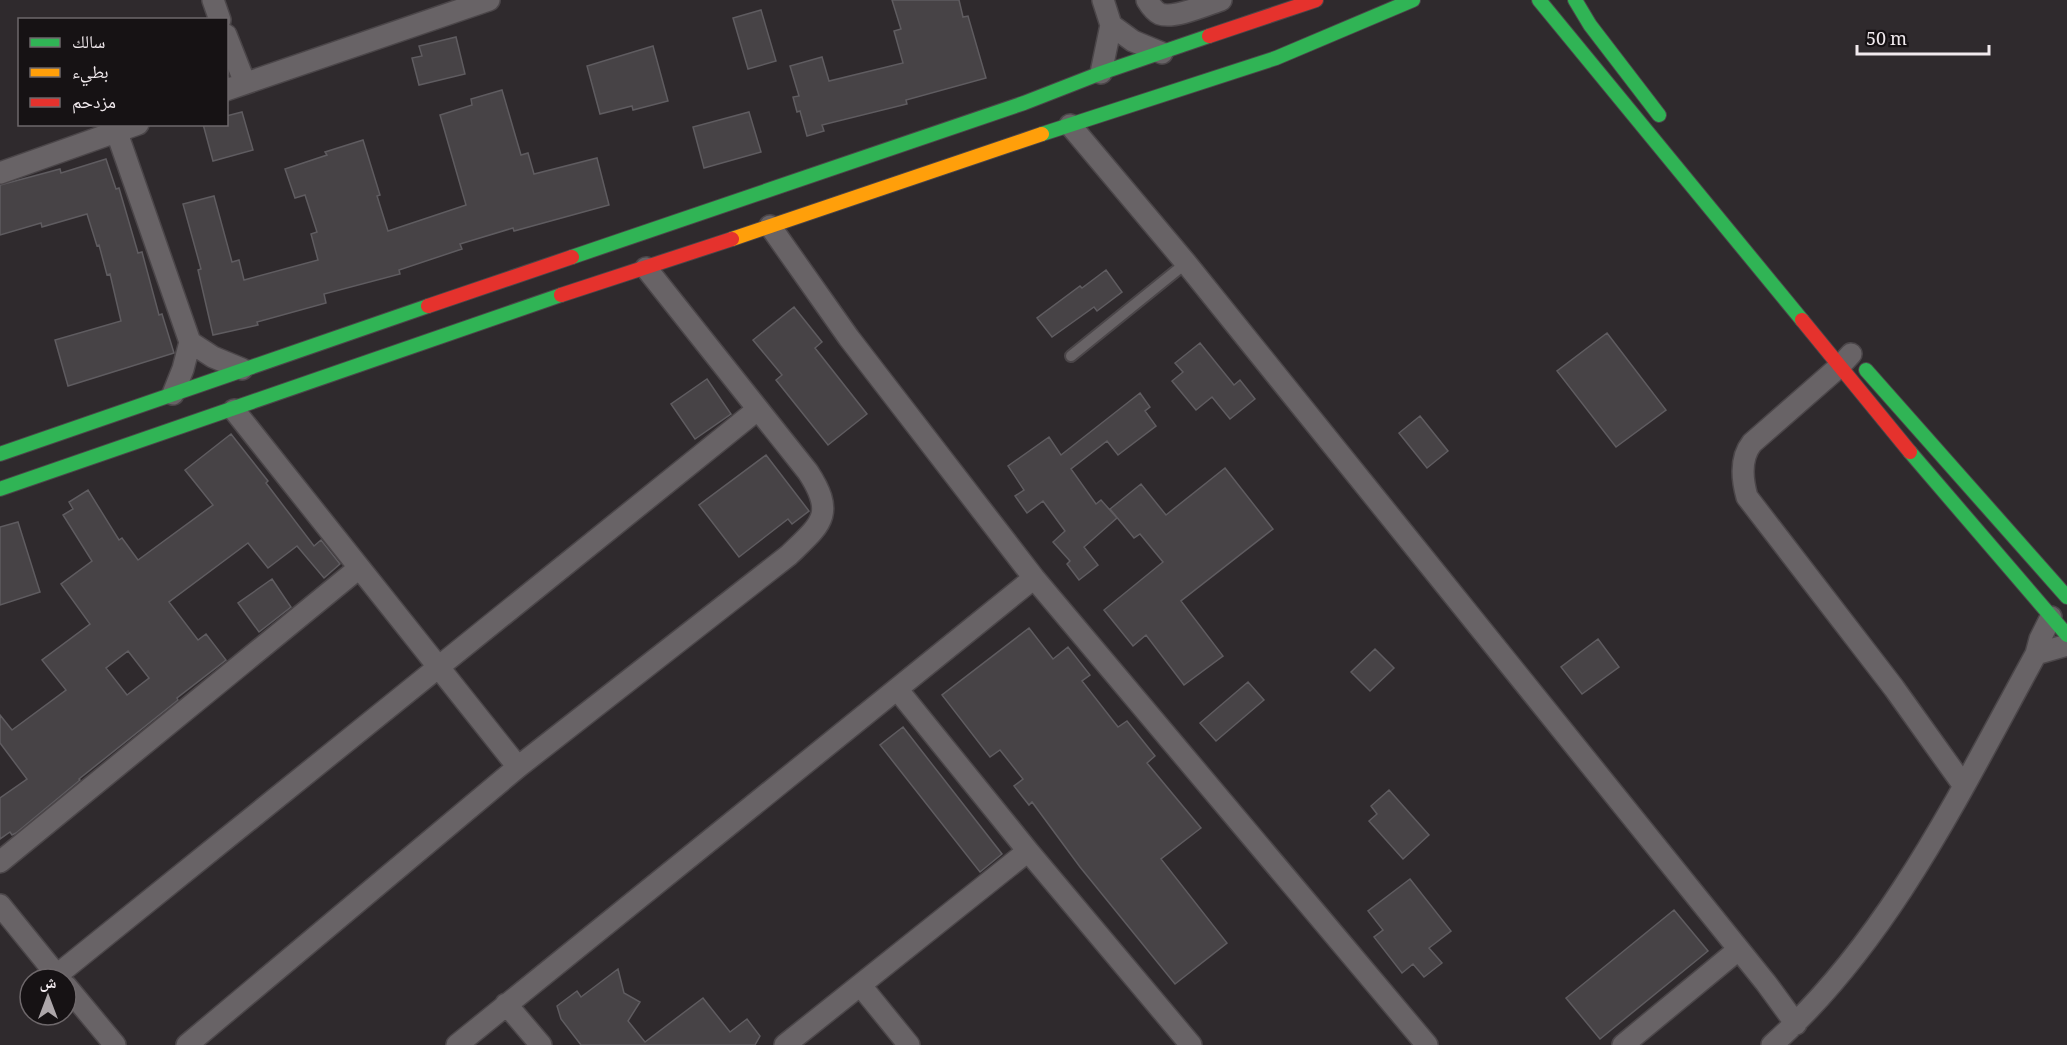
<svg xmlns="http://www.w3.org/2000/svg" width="2067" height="1045" font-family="Georgia,'Noto Naskh Arabic',serif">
	<rect width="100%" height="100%" fill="#2f2a2d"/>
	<!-- building -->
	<path fill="#474346" stroke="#5f5c60" stroke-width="1.5" fill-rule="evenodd" d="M892,0h67l4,17 5,-1 18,62 -80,22 1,4 -85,21 2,6 -17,5 -7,-25 -3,1 -4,-15 6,-1 -9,-30 32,-9 7,24 74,-18 -9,-32 7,-2z
		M761,10l15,51 -28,8 -15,-51z
		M456,37l9,37 -46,11 -7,-27 10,-2 -3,-10z
		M653,46l15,55 -35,9 -1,-4 -32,8 -13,-48z
		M502,90l19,65 7,-2 6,21 63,-16 12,47 -95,26 -1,-3 -53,16 2,5 -63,21 1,4 -76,20 2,9 -69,19 1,3 -45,10 -15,-65 3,-1 -18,-65 31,-8 18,66 7,-2 5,20 74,-20 -7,-26 6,-2 -12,-37 -10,3 -10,-29 42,-14 -2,-3 38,-12 17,55 -3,1 11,35 78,-26 -26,-90 32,-10 -1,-6z
		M242,112l11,38 -40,11 -10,-37h23v-8z
		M749,112l12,40 -57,16 -11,-41z
		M106,159l10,30 3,-1 19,65 4,-1 17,63 3,-1 12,39 -106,33 -13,-46 66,-19 -11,-47 -3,1 -8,-30 -2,1 -10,-32 -45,13 -1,-4 -41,12v-50l60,-16 1,4z
		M1106,270l16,22 -25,19 -3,-4 -42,30 -15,-19 43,-32 2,2z
		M794,307l28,35 -7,6 52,66 -39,31 -52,-65 6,-5 -29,-35z
		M1607,333l59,77 -50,37 -59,-76z
		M1200,343l34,42 6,-5 15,19 -25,20 -18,-22 -16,13 -24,-29 11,-9 -8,-9z
		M707,379l24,35 -36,25 -24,-35z
		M1140,393l10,14 -5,4 11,15 -38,29 -11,-14 -36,28 25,35 5,-4 16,18 -33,29 14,18 -19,15 -12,-16 3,-3 -17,-19 12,-11 -22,-30 -16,12 -12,-17 9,-6 -16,-24 41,-29 12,18z
		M1420,416l28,35 -21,17 -28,-35z
		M231,434l37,47 -2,2 48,63 7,-6 19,24 -16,14 -27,-32 -29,22 -20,-25 -79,59 29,38 8,-6 20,26 -49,38 1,2 -99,79 1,1 -64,53 -4,2 -2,-3 -10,7v-41l27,-19 -27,-36v-28l12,15 54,-40 -24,-30 48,-36 -29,-40 31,-23 -29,-46 10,-6 -4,-7 19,-12 31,50 3,-2 16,22 75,-55 -28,-35zM128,651l21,27 -22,17 -21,-27z
		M766,455l43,56 -17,13 -4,-5 -49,38 -40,-52z
		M1225,468l48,61 -92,72 42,55 -39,29 -38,-50 -13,11 -29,-36 59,-48 -23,-28 -6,4 -24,-29 31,-25 25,31z
		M18,522l22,70 -40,13v-78z
		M272,579l19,28 -32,25 -21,-29z
		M1029,628l24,31 15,-12 22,28 -8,6 36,46 9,-6 28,35 -8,7 54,65 -40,31 66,84 -52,41 -95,-117 -48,-65 -3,3 -15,-19 9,-7 -23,-29 -10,7 -48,-62z
		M1598,639l21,28 -37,27 -21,-27z
		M1375,649l19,19 -24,23 -19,-19z
		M1248,682l16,18 -48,41 -16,-18z
		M903,727l99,127 -22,18 -100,-127z
		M1389,790l40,45 -26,24 -34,-38 8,-7 -6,-8z
		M1410,879l41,52 -22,17 13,15 -18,14 -11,-13 -11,9 -28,-36 9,-7 -15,-19z
		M1674,910l34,41 -108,88 -34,-41z
		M618,969l6,24 16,9 -12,19 17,21 58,-44 27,34 17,-13 13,17 -5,9h-174l-20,-26 -4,-13 20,-15 4,6z"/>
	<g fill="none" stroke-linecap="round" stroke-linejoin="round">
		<defs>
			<path id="lane" d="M1071,356l115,-93"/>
			<path id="street" d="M213,0l7,20
				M1147,0c3,5 7,11 13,14 14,5 46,-9 61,-14
				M1111,25l22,16 29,12
				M226,35l19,48
				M1101,73l10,-48 -8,-25
				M226,90l263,-90
				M1070,125l116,138 580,720 30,41
				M117,133l73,209 -7,27 -10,25
				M0,173l138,-49
				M770,226l79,112 185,240 393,467
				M190,342l23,15 29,12
				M1851,354l-11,12 -88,77c-12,15 -10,36 -5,54l147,191 70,98
				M234,410l284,357
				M2036,654l31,-9
				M897,689l131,162 163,194
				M0,862l359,-294
				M0,905l60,74
				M57,975c235,-187 466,-378 700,-565
				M66,986l49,59
				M861,986l48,59
				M506,1004l35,41
				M187,1045l331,-278 271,-212c32,-31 47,-40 19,-83l-162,-204
				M457,1045l577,-467
				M785,1045l243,-194
				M1623,1045l115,-95
				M1772,1045c118,-105 189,-255 264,-391l4,-15 11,-22"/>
			<path id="fast" d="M1539,0l263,320
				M1575,0l15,25 69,90
				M1042,134l234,-76 137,-58
				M572,257l452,-154 77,-30 108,-37
				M1866,370l201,227
				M1910,452l157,183
				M0,454l428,-148
				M0,489l561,-194"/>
			<path id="slow" d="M732,239l310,-105"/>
			<path id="jam" d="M1209,36l107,-36
				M561,295l171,-56
				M428,306l144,-49
				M1802,320l108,132"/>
		</defs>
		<!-- lane casing -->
		<use href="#lane" stroke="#4b4649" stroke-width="14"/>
		<!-- street casing -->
		<use href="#street" stroke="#4b4649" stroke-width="24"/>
		<!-- fast casing -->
		<use href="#fast" stroke="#4b4649" stroke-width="16"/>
		<!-- slow casing -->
		<use href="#slow" stroke="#4b4649" stroke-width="16"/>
		<!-- jam casing -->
		<use href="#jam" stroke="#4b4649" stroke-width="16"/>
		<!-- lane -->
		<use href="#lane" stroke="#686366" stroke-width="10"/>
		<!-- street -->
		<use href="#street" stroke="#686366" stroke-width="21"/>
		<!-- fast -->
		<use href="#fast" stroke="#30b455" stroke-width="14"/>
		<!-- slow -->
		<use href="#slow" stroke="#ff9f0a" stroke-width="14"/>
		<!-- jam -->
		<use href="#jam" stroke="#e5322d" stroke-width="14"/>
	</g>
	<!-- legend -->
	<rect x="18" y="18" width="210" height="108" fill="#161214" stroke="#6e686b" stroke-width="1.5"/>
	<rect x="30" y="38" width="30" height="9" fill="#30b455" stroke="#6e686b" stroke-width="1.5"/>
	<text x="72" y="48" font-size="18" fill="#f1eaee">سالك</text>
	<rect x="30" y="68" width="30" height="9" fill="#ff9f0a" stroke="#6e686b" stroke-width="1.5"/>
	<text x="72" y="78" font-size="18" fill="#f1eaee">بطيء</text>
	<rect x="30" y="98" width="30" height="9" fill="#e5322d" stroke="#6e686b" stroke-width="1.5"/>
	<text x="72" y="108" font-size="18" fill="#f1eaee">مزدحم</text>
	<!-- north arrow -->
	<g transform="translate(48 997)"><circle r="28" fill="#161214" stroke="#6e686b" stroke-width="1.5"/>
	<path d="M0-4.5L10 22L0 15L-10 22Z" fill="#ada7aa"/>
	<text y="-9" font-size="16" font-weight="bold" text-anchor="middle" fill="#f1eaee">ش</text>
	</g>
	<!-- scale -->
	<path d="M1857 45v9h132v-9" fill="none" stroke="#f1eaee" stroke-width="3"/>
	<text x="1866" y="45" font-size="18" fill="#f1eaee" stroke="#161214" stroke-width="4.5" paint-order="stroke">50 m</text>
</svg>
